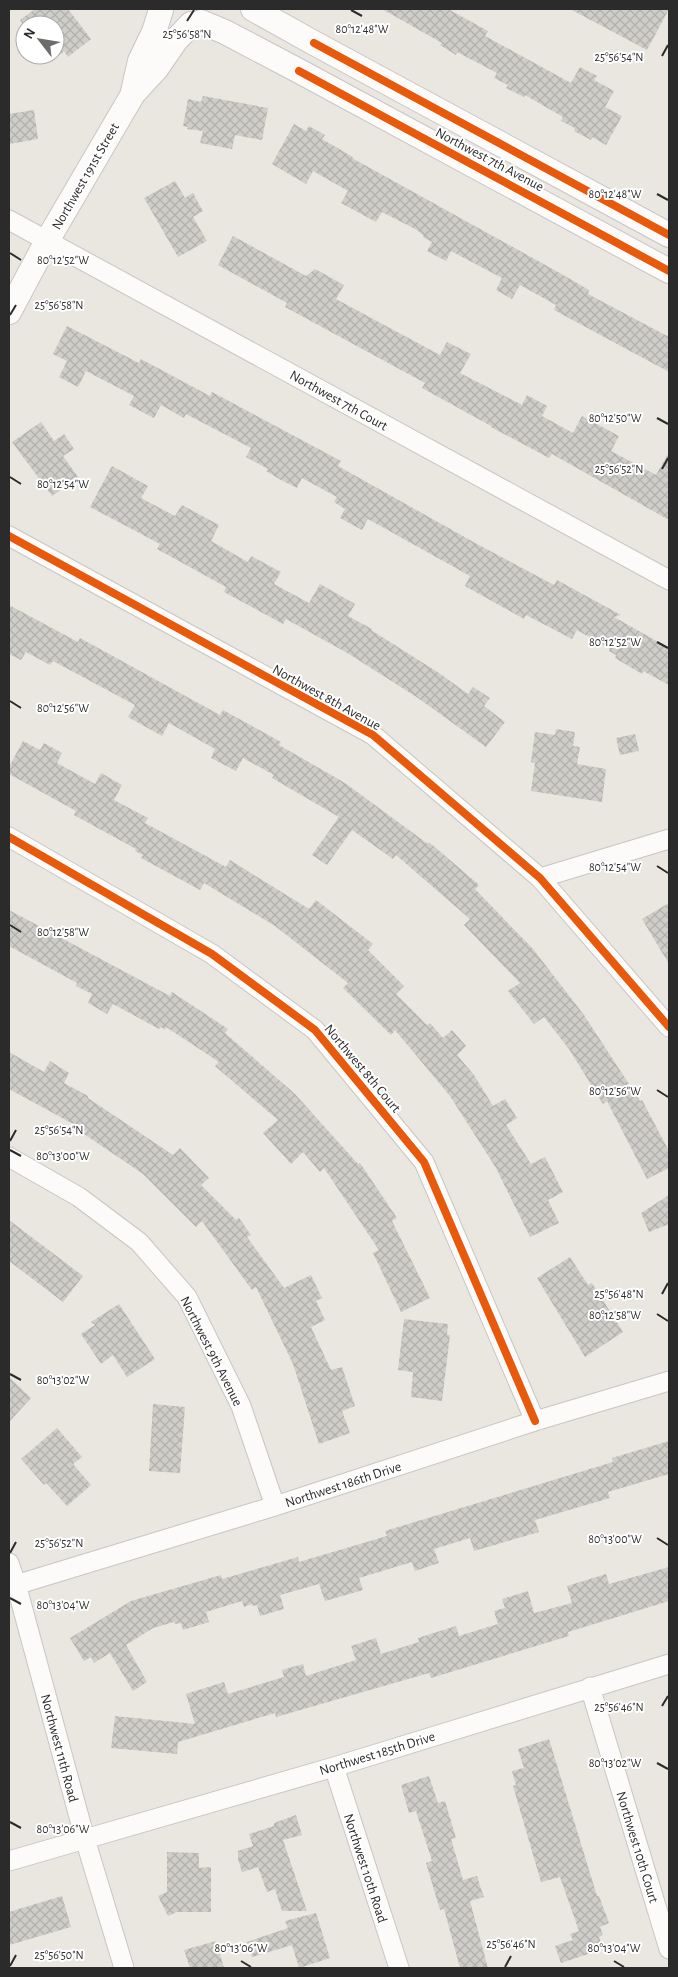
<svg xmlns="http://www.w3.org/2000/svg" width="678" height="1977" font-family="'Alegreya Sans',sans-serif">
	<defs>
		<pattern id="building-cross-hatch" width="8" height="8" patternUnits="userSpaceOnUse" patternTransform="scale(1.25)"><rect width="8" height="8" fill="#cecdc8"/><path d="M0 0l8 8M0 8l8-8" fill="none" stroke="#b1b0ac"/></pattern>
	</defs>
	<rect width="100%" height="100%" fill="#eae7e0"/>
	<!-- building -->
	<path fill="url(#building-cross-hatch)" d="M35,9h33l23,30 -23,18 -4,-6 -4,4 -5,-5v-25h-30v2l-5,-7z
		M382,9h66l40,22 -3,5 86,47 9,-16 17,9 -3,4 20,11 -9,16 17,9 -16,29 -14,-8 -1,3 -17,-9 1,-3 -14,-7 2,-4 -38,-22 -1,2 -18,-9 2,-3 -14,-7 3,-5 -40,-21 -1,3 -16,-10 2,-2z
		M570,9h99l-22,41z
		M203,96l65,12 -6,32 -27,-5 -3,14 -32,-6 3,-12 -16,-2 1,-2 -5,-1 5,-27 13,3z
		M34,110l4,29 -29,5v-30z
		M294,124l12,7 3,-5 16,9 -3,4 31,18 -1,1 206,114 31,18 -1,4 81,43v35l-115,-62 2,-5 -36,-20 -8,14 -16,-9 6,-12 -51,-27 -5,10 -19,-10 5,-9 -9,-5 1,-1 -7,-6 -35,-18 -6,10 -35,-19 7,-12 -35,-20 -7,13 -34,-20z
		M175,181l10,17 8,-5 10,18 -10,6 14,24 -29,16 -34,-59z
		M233,236l73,40 9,-7 29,16 -8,14 104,56 7,-13 24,12 -11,19 62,32 5,-10 20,11 -5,10 31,17 9,-17 37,20 -8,15 45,24 13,-23v68l-117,-66 -3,4 -58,-31v-1l-69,-38 3,-5 -140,-76 2,-4 -69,-38z
		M67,326l72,37 2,-4 69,37 2,-4 129,69 -3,5 139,78 77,41 3,-5 64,35 -7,2 55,31v37l-26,-14 -1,3 -27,-16 1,-3 -7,-4 1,-2 -33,-19 -5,9 -46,-24 -2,4 -59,-33 5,-10 -102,-57 -6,11 -22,-12 5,-9 -11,-7 3,-5 -35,-19 -5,10 -16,-8 -15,-9 2,-2 -22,-12 5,-9 -65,-34 -2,4 -23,-13 -7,13 -25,-13 5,-9 -48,-25 -8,16 -19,-10 8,-16 -14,-7z
		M41,422l13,19 10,-7 10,15 -11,7 15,21 -26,19 -40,-54z
		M112,466l36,20 -7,12 34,18 7,-11 37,20 -8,16 37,21 3,-6 30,16 -7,12 35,19 11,-19 35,20 -7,12 24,13 -1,1 68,43 29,21 5,-7 17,11 -6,8 21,16 -19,25 -68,-49 -69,-44 -63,-35 -3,5 -59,-32 2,-5 -69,-38 3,-5 -70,-37z
		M9,605l69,37 2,-4 140,77 3,-5 58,32 -2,3 66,38 83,61 1,-2 50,43 -4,4 58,60 51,66 56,86 2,-1 27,51v17l-22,11 -40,-78 -4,3 -34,-55 -25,-32 -10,7 -26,-33 12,-8 -56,-58 6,-6 -74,-64 -3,4 -41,-29 -25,35 -15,-10 27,-38 -67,-39 2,-3 -31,-17 -7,13 -25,-13 4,-9 -46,-26 -7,13 -34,-19 7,-12 -82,-44 -3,4 -24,-13 -5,8 -12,-6z
		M556,729l19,3 -2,14 7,1 -3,17 29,5 -4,33 -71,-11 4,-28 -4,-1 4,-30 20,3z
		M635,734l4,17 -19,4 -4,-17z
		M23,741l17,9 4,-7 18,10 -5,10 38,21 6,-11 21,12 -8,15 34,18 -3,5 81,44 4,-7 79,49 7,-9 57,44 -5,6 36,36 -8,8 31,31 3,-2 13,15 9,-8 14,16 -9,9 17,20 19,31 12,-7 12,19 -11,7 25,39 14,-7 18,35 -15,8 11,23 -29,14 -34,-69 -46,-72 -55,-66 -4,5 -48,-47 5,-5 -73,-57 -71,-43 -4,7 -59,-32 2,-3 -8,-4 1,-2 -62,-34 2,-4 -67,-37v-7z
		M669,903v61l-27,-45z
		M9,910l161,86 2,-4 56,37 -3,4 70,61 63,70 2,-1 37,55 -5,3 38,77 -29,14 -28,-59 6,-3 -55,-82 -4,4 -17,-20 -12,12 -28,-31 15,-13 -63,-54 4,-4 -53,-35 -1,3 -4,-3 -2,2 -46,-25 -6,10 -19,-11 4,-9 -16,-8 1,-3 -68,-37z
		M9,1052l35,20 6,-11 19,12 -5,10 24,13v2l85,57 7,-7 29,30 -8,7 35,35 3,-2 12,17 -4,2 37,51 27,-13 11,23 -6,3 9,19 -14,7 20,43 11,-3 13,39 -13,5 8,22 -31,11 -26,-80 -37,-77 -4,3 -50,-69 -6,6 -53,-53 -59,-40 2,-3 -77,-42z
		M669,1195v29l-20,8 -8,-19z
		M9,1220l74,56 -20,26 -54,-41z
		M570,1257l18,28 4,-2 31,49 -38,25 -48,-79z
		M119,1304l36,55 -28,18 -14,-22 -12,9 -20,-30 14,-9 -4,-3z
		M404,1319l44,5 -1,11h3l-8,66 -31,-4 2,-25 -15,-2z
		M9,1377l22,21 -22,24z
		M153,1404l32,3 -5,66 -31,-2z
		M57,1428l25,29 -9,7 18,21 -24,21 -21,-23 -2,2 -23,-26z
		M669,1441v33l-61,18 2,6 -75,22 4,12 -65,19 -4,-13 -36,11 5,14 -24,8 -3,-9 -53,16 4,12 -38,11 -6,-17 -39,11 4,14 -24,7 -3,-11 -5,1v-2l-8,3 -2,-6 -36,11 3,10 -26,8 -2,-7 -6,1 -1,-2 -21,6 -27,17 21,37 -14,9 -23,-38 -16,10 -3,-6 -7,4 -14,-23 61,-37 90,-26 1,4 76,-22 1,5 88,-26 -2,-5 228,-69 -1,-4z
		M669,1567v34l-101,31 1,4 -138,42 -2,-5 -153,44 -1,-4 -97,29 -1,12 -66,-6 4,-32 80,8 -9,-30 38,-12 4,12 56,-17 -2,-7 21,-6 3,12 50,-16 -5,-14 25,-8 5,16 38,-12 -1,-4 38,-12 3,10 39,-12 -4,-13 11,-3 -3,-9 26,-8 6,22 38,-10 -5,-17 39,-12 3,10z
		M549,1739l48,157h2l10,27 -9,4 3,8 -4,2 4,12 -42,14 -6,-17 18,-6 -3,-6 9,-3 -19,-54 -19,5 -28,-96 3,-1 -4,-14 12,-3 -6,-19z
		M429,1776l9,27 7,-2 11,37 -5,1 12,41 14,-4 3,10 4,11 -14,4 18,67h-28l-16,-59 -4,1 -14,-47 6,-2 -16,-50 -7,2 -8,-28z
		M296,1815l6,20 -19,5 24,71h-25l-7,-22 -8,3 -9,-25 -16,5 -4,-13v-8l15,-5 -4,-12 25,-8v-3z
		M167,1852l32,1v15l12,-1v45h-34l-9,4 -10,-20 9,-4z
		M62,1896l9,31 -62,18v-33z
		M316,1913l14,45 -31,10 -7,-23 -40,12 -5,-15 41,-14 -3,-7z
		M216,1941l8,27h-34l-6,-18z"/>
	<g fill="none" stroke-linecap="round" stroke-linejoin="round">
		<defs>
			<path id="minor" d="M9,220l660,360
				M9,536l364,199 167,143 129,149
				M9,837l203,117 103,76 109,132 111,259
				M540,878l129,-39
				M9,1157l70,40 60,45 48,55 54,109 34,100
				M9,1563l7,21 69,255 39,129
				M9,1587l266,-81 260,-85 134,-40
				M590,1687l79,262
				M334,1767l65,201
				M9,1861l325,-94 335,-103"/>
			<path id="tertiary" d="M253,9l61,34 355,192
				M201,22l24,10 74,39 370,200
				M133,92l7,-31 14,-29 7,-22
				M9,312l38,-71 86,-147 23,-25 20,-29 15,-16"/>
		</defs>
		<!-- minor casing -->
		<use href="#minor" stroke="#c7c6c5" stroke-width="21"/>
		<!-- tertiary casing -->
		<use href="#tertiary" stroke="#c7c6c5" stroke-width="26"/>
		<!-- minor -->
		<use href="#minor" stroke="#fcfbfa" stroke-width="19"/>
		<!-- tertiary -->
		<use href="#tertiary" stroke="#fcfbfa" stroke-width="24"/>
		<defs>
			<path id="cycleway" d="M314,43l355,192
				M299,71l370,200
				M9,536l364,199 167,143 129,149
				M9,837l203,117 103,76 109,132 111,259"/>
		</defs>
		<!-- cycleway casing -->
		<use href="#cycleway" stroke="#fff" stroke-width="11"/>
		<!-- cycleway -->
		<use href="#cycleway" stroke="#e8590c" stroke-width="8"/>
	</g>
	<!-- ticks -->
	<path fill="none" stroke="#2b2b2b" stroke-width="2" d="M351,10l11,6M187,21l7,-11M662,56l6,-11M657,194l11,6M10,253l11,7M10,315l6,-10M657,418l11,6M662,469l6,-11M10,477l11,7M657,642l11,6M10,701l11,7M657,866l11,7M10,925l11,7M657,1090l11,7M10,1141l6,-11M10,1150l11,6M662,1294l6,-11M657,1314l11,7M10,1374l11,6M657,1538l11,7M10,1553l6,-11M10,1598l11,6M662,1706l6,-10M657,1763l11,6M10,1822l11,6M241,1961l10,6M614,1961l10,6M10,1966l6,-11M505,1967l6,-11"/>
	<g text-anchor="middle" stroke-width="4" stroke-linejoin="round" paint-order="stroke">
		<!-- street labels -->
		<g font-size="14" fill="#2b2b2b" stroke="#fff">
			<text transform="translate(490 159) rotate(28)" y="5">Northwest 7th Avenue</text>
			<text transform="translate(85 176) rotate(-60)" y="5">Northwest 191st Street</text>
			<text transform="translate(339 400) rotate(29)" y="5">Northwest 7th Court</text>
			<text transform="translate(327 697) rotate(29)" y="5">Northwest 8th Avenue</text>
			<text transform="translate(363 1068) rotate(50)" y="5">Northwest 8th Court</text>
			<text transform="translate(212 1351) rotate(63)" y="5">Northwest 9th Avenue</text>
			<text transform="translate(343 1484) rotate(-18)" y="5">Northwest 186th Drive</text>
			<text transform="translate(60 1748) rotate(75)" y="5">Northwest 11th Road</text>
			<text transform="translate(377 1753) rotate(-17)" y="5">Northwest 185th Drive</text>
			<text transform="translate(638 1847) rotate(73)" y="5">Northwest 10th Court</text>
			<text transform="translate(366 1868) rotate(72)" y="5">Northwest 10th Road</text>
		</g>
	</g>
	<g font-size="12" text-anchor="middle" fill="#2b2b2b" stroke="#fff" stroke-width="4" stroke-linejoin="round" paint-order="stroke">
		<text x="362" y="33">80°12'48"W</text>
		<text x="187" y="38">25°56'58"N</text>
		<text x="619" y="61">25°56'54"N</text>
		<text x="615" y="198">80°12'48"W</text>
		<text x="63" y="264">80°12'52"W</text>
		<text x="59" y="309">25°56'58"N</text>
		<text x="615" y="422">80°12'50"W</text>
		<text x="619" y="473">25°56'52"N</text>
		<text x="63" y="488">80°12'54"W</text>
		<text x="615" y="646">80°12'52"W</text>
		<text x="63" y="712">80°12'56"W</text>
		<text x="615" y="871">80°12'54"W</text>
		<text x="63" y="936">80°12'58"W</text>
		<text x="615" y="1095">80°12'56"W</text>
		<text x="59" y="1134">25°56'54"N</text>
		<text x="63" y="1160">80°13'00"W</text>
		<text x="619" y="1298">25°56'48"N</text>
		<text x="615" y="1319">80°12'58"W</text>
		<text x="63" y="1384">80°13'02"W</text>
		<text x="615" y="1543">80°13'00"W</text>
		<text x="59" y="1547">25°56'52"N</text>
		<text x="63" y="1609">80°13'04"W</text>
		<text x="619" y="1711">25°56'46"N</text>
		<text x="615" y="1767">80°13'02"W</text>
		<text x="63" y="1833">80°13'06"W</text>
		<text x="511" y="1948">25°56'46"N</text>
		<text x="241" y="1952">80°13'06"W</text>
		<text x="614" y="1952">80°13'04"W</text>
		<text x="59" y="1959">25°56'50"N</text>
	</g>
	<!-- border -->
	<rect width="678" height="1977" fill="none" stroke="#2b2b2b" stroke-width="20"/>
	<!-- north arrow -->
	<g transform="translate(40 40) rotate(301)"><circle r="24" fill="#ffffff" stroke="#aaaaaa"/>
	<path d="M0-4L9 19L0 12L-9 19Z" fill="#6e6d6a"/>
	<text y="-8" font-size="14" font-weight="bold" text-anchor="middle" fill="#2b2b2b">N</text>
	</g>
</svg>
